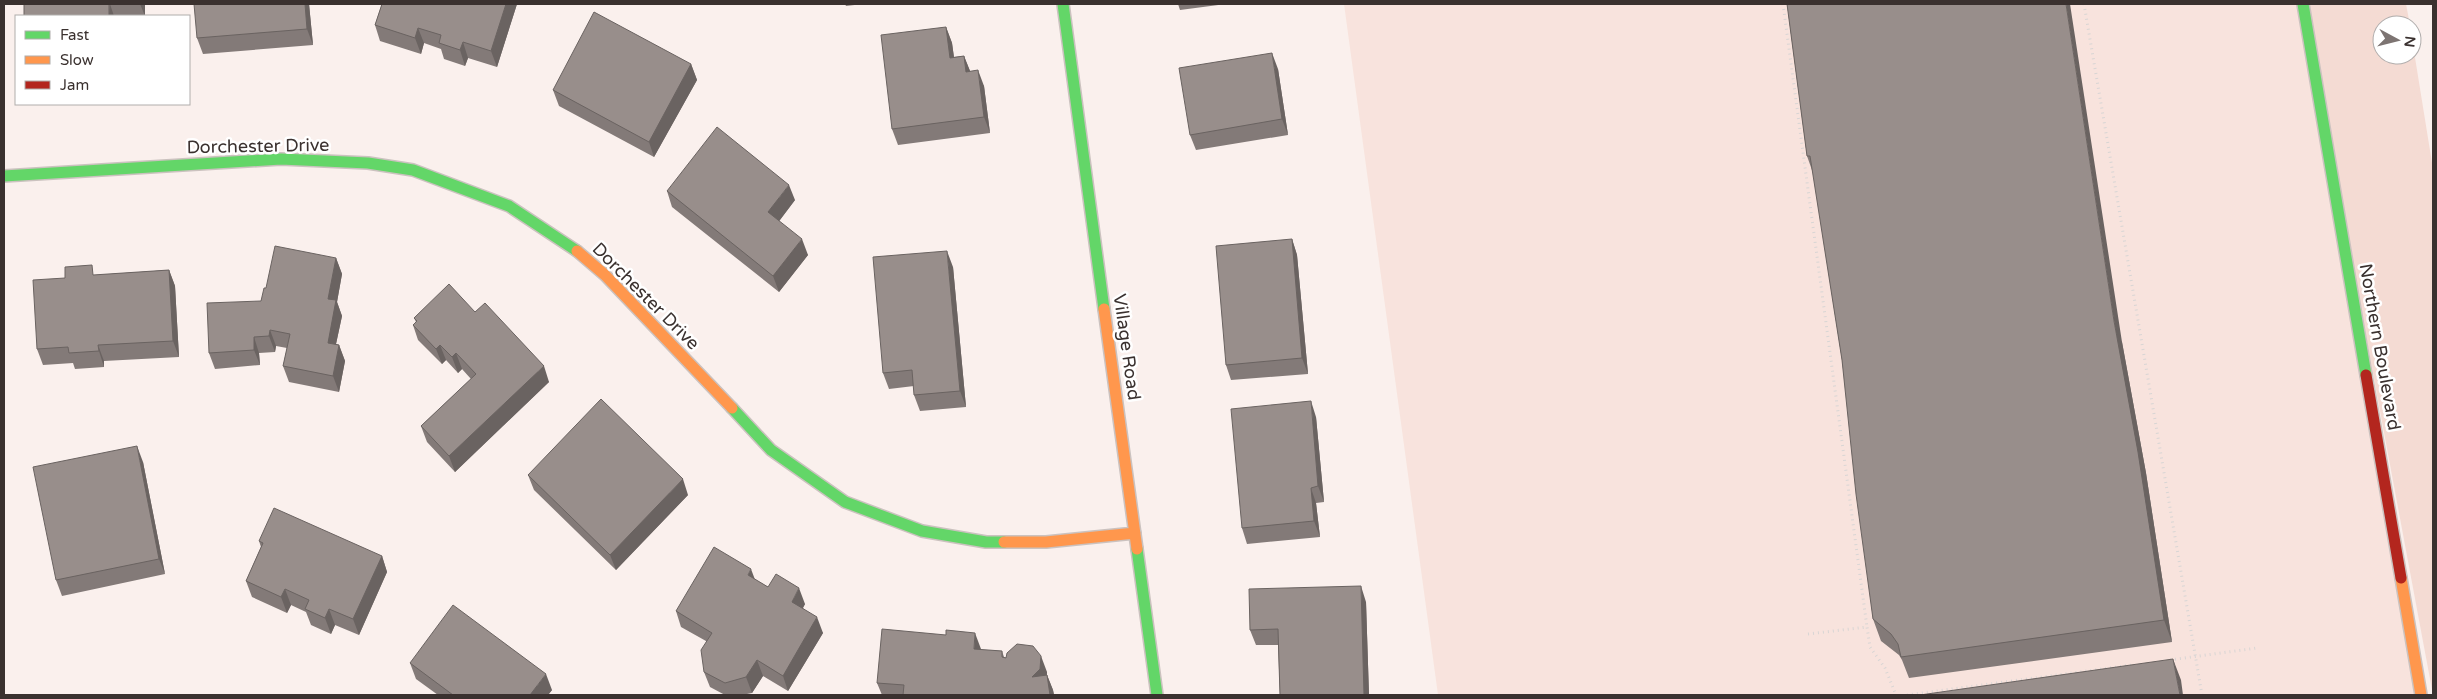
<svg xmlns="http://www.w3.org/2000/svg" width="2437" height="699" font-family="'Varela Round',sans-serif">
	<rect width="100%" height="100%" fill="#faf0ed"/>
	<!-- built -->
	<path fill="#f8e3dd" d="M1344,4h959l119,691h-984z"/>
	<!-- green -->
	<path fill="#f4dbd3" d="M2304,4h102l4,21h-28v30h30v-16l21,130v526z"/>
	<g fill="none" stroke-linecap="round" stroke-linejoin="round">
		<defs>
			<path id="fast" d="M1063,4l41,305
				M2303,4l63,371
				M4,176l277,-17 87,4 45,7 96,36 68,45
				M732,408l39,42 74,52 77,29 64,11h18
				M1137,549l20,146"/>
			<path id="slow" d="M577,251l28,24 127,133
				M1104,309l33,240
				M1004,542h42l89,-9
				M2401,578l20,117"/>
			<path id="jam" d="M2366,375l35,203"/>
		</defs>
		<!-- fast casing -->
		<use href="#fast" stroke="#cbc2bf" stroke-width="14"/>
		<!-- slow casing -->
		<use href="#slow" stroke="#cbc2bf" stroke-width="14"/>
		<!-- jam casing -->
		<use href="#jam" stroke="#cbc2bf" stroke-width="14"/>
		<!-- path -->
		<path stroke="#d8d5d4" stroke-width="3" stroke-dasharray="1 4" stroke-linecap="butt" d="M1783,4l84,623
			M2084,4l118,691
			M1808,634l59,-7 3,20 15,21 11,27
			M2170,660l87,-12
			M1907,695l225,-30"/>
		<!-- fast -->
		<use href="#fast" stroke="#63d668" stroke-width="11"/>
		<!-- slow -->
		<use href="#slow" stroke="#ff974d" stroke-width="11"/>
		<!-- jam -->
		<use href="#jam" stroke="#b3261e" stroke-width="11"/>
	</g>
	<!-- wall -->
	<path fill="#837a78" d="M24,4h121v12h-121z
		M309,4l4,41 -110,9 -6,-16z
		M382,4h135l-20,63 -29,-9 -3,8 -21,-7 -3,-10 -17,-6 -3,11 -41,-13 -5,-16z
		M845,4h18l-17,2z
		M1178,4h48l-46,6z
		M1787,4l335,338 24,131 26,169 -263,36 -7,-18 -3,-5 -18,-14 -8,-22 -31,-259 -29,-187 -6,-17z
		M946,27l6,16 2,14 10,-1 6,15 14,15 6,47 -92,12 -6,-16z
		M691,64l6,16 -43,77 -95,-51 -6,-16z
		M1278,69l10,66 -92,15 -6,-15z
		M667,191l128,9 -16,21 29,34 -29,37 -107,-85z
		M1292,239l5,16 11,119 -77,6 -5,-15z
		M336,258l6,16 -5,28 5,14 -6,28 3,1 6,16 -6,31 -50,-10 -6,-16 4,-18 -11,-2 -1,6 -16,1 1,12 -45,4 -6,-16 52,-52 5,-13z
		M953,267l13,140 -46,4 -6,-16v-9l-25,3 -6,-16z
		M169,270l6,16 4,71 -75,4v6l-29,2 -2,-6 -30,2 -6,-16 28,-71 31,-3z
		M475,312l74,70 -94,90 -28,-30 -6,-16 50,-47 -9,-10 -4,4 -12,-13 -4,4 -24,-24 -5,-15 3,-3 -2,-4z
		M1316,417l8,85 -8,1 4,34 -73,7 -5,-16z
		M143,462l22,112 -103,22 -6,-16z
		M528,475l160,20 -72,75 -82,-80z
		M259,541l123,15 5,16 -28,63 -24,-10 -4,9 -20,-9 -5,-13 -15,-7 -4,8 -35,-16 -6,-16 15,-34z
		M754,579l14,8 37,17 -2,4 20,25 -35,58 -25,-15 -11,17 -10,2h-17l-15,-8 -6,-15 2,-31 -25,-14 -5,-16z
		M1366,602l3,93h-89l-2,-50h-22l-6,-15z
		M981,649v1l21,1 2,6 43,15v3l6,15 1,5h-172l-5,-12z
		M410,663l142,27 -4,5h-110l-22,-16z"/>
	<!-- shaded-wall -->
	<path fill="#6a6361" d="M110,4l4,12h-5z
		M140,4h5v12z
		M305,4h4l4,41 -6,-16z
		M506,4h11l-20,63 -6,-16z
		M2066,4h4l52,338 24,131 26,169 -8,-22 -50,-299z
		M946,27l6,16 4,30 -6,-15z
		M418,28l6,15 -3,11 -6,-16z
		M463,42l5,16 -3,8 -5,-16z
		M1272,53l6,16 10,66 -6,-16z
		M964,56l6,15 -4,1z
		M691,64l6,16 -43,77 -5,-15z
		M978,70l6,16 6,47 -6,-16z
		M789,185l6,15 -21,28 -6,-16z
		M802,239l6,16 -29,37 -6,-16z
		M1292,239l5,16 11,119 -6,-16z
		M947,251l6,16 13,140 -6,-16z
		M336,258l6,16 -5,28 5,14 -9,42 -5,-15v-44z
		M169,270l6,16 4,71 -6,-16z
		M270,330l6,16 -1,6 -6,-16z
		M254,337l5,16 1,12 -6,-15z
		M98,345l6,16v6l-5,-16z
		M339,345l6,16 -6,31 -6,-16z
		M440,345l6,15 -4,4 -6,-15z
		M456,353l6,16 -4,4 -6,-16z
		M544,366l5,16 -94,90 -6,-16z
		M1311,401l5,16 8,85 -6,-16z
		M137,446l6,16 22,112 -6,-15z
		M683,479l5,16 -72,75 -6,-15z
		M1311,488l5,15 4,34 -6,-16z
		M382,556l5,16 -28,63 -6,-16z
		M751,569l6,16 -9,-10z
		M1361,586l5,16 3,93h-5z
		M799,588l6,16 -8,14 -5,-16z
		M285,589l6,16 -4,8 -6,-16z
		M329,609l6,16 -4,9 -6,-16z
		M817,617l6,16 -35,58 -5,-15z
		M975,633l6,16 -1,16 -6,-16z
		M1041,656l6,16 -1,13 -14,-8z
		M2173,659l8,21 2,15h-3z
		M757,660l6,16 -11,17 -6,-16z
		M546,674l6,16 -4,5h-18z
		M1047,675l6,15 1,5h-4z"/>
	<!-- building -->
	<path fill="#988e8b" stroke="#6a6361" d="M24,4h85v12h-85z
		M194,4h111l2,25 -110,9z
		M382,4h124l-15,47 -28,-9 -3,8 -21,-7 2,-8 -23,-7 -3,10 -40,-13z
		M1787,4h279l48,317 24,131 26,168 -263,37 -3,-13 -7,-10 -18,-15 -17,-125 -14,-134 -32,-204h-3z
		M594,12l97,52 -42,78 -96,-52z
		M946,27l4,31 14,-2 2,16 12,-2 6,47 -92,12 -11,-94z
		M1272,53l10,66 -92,16 -11,-67z
		M717,127l72,58 -21,27 34,27 -29,37 -106,-85z
		M1292,239l10,119 -76,7 -10,-119z
		M275,246l61,12 -8,41 8,1 -8,43 11,2 -6,31 -50,-10 7,-32 -20,-4 -1,6 -15,1v13l-45,3 -2,-50 54,-2 3,-13h2z
		M947,251l13,140 -46,4 -2,-25 -29,3 -10,-116z
		M92,265l1,10 76,-5 4,71 -75,4 1,6 -30,2 -1,-6 -31,2 -4,-69 32,-2v-11z
		M449,284l26,28 10,-9 59,63 -95,90 -28,-30 55,-52 -20,-21 -4,4 -12,-12 -4,4 -23,-24 4,-4 -3,-3z
		M601,399l82,80 -73,76 -82,-80z
		M1311,401l7,85 -7,2 3,33 -72,7 -11,-119z
		M137,446l22,113 -103,21 -23,-113z
		M274,508l108,48 -29,63 -24,-10 -4,9 -20,-9 4,-9 -24,-11 -4,8 -35,-16 17,-38 -4,-2z
		M714,547l37,22 -3,6 20,12 8,-13 23,14 -7,14 25,15 -34,59 -26,-16 -11,17 -21,6 -21,-11 -3,-22 11,-17 -36,-22z
		M1361,586l3,109h-84l-2,-66 -28,1 -1,-41z
		M453,605l93,69 -16,21h-77l-43,-32z
		M882,629l64,6v-5l29,3 -1,16 28,2v6l4,1 1,-5 10,-9 16,2 8,10 -1,13 -8,8 15,-2 3,20h-147l1,-10 -27,-2z
		M2173,659l7,36h-260z"/>
	<g text-anchor="middle" stroke-width="5" stroke-linejoin="round" paint-order="stroke">
		<!-- street labels -->
		<g font-size="18" fill="#3a312f" stroke="#fff">
			<text transform="translate(258 146) rotate(-1)" y="6">Dorchester Drive</text>
			<text transform="translate(646 296) rotate(45)" y="6">Dorchester Drive</text>
			<text transform="translate(1127 347) rotate(82)" y="6">Village Road</text>
			<text transform="translate(2380 347) rotate(80)" y="6">Northern Boulevard</text>
		</g>
	</g>
	<!-- border -->
	<rect width="2437" height="699" fill="none" stroke="#3a312f" stroke-width="10"/>
	<!-- legend -->
	<rect x="15" y="15" width="175" height="90" fill="#ffffff" stroke="#b0adac"/>
	<rect x="25" y="31" width="25" height="8" fill="#63d668" stroke="#b0adac"/>
	<text x="60" y="40" font-size="15" fill="#3a312f">Fast</text>
	<rect x="25" y="56" width="25" height="8" fill="#ff974d" stroke="#b0adac"/>
	<text x="60" y="65" font-size="15" fill="#3a312f">Slow</text>
	<rect x="25" y="81" width="25" height="8" fill="#b3261e" stroke="#b0adac"/>
	<text x="60" y="90" font-size="15" fill="#3a312f">Jam</text>
	<!-- north arrow -->
	<g transform="translate(2397 40) rotate(97)"><circle r="24" fill="#ffffff" stroke="#b0adac"/>
	<path d="M0-4L9 19L0 12L-9 19Z" fill="#7d7472"/>
	<text y="-8" font-size="14" font-weight="bold" text-anchor="middle" fill="#3a312f">N</text>
	</g>
</svg>
